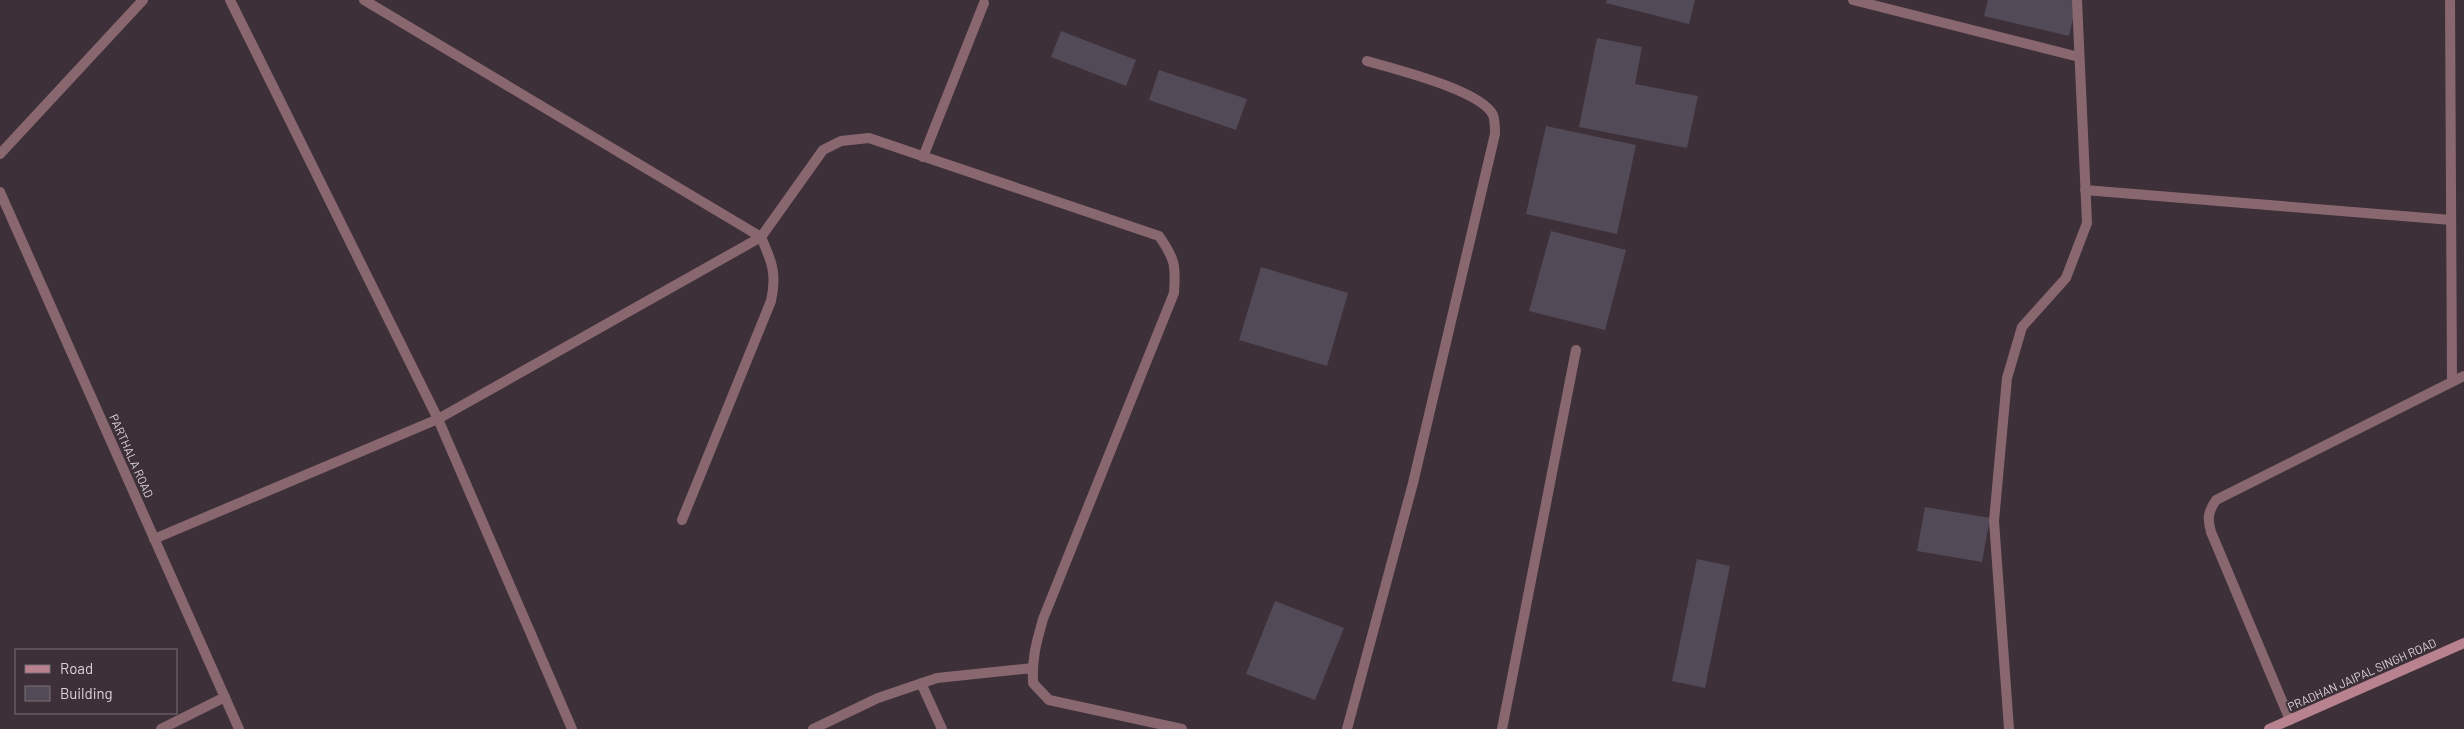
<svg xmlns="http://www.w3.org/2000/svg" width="2464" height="729" font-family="Barlow,sans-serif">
	<rect width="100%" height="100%" fill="#3d3039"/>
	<!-- building -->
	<path fill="#524a57" d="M1607,0h88l-6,24 -83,-21z
		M1988,0h82l7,2 -8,34 -85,-20z
		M1061,31l75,29 -10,26 -75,-29z
		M1597,38l45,9 -7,37 63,12 -11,52 -108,-21z
		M1159,70l88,29 -11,31 -87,-30z
		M1546,126l90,19 -19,89 -91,-20z
		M1551,231l75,19 -21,80 -76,-19z
		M1261,267l87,26 -21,73 -88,-26z
		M1925,507l65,11 -8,44 -65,-11z
		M1697,559l33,7 -25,122 -33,-7z
		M1275,601l69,27 -29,72 -69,-26z"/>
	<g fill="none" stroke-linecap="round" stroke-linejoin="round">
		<!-- lane -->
		<path stroke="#89676f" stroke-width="10" d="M923,157l61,-154
			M161,729l64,-32"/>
		<!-- street -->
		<path stroke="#89676f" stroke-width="10" d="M230,0l208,419 134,310
			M364,0l397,237c11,25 16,37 10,64l-89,219
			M1853,0l226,57
			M2450,0l2,381
			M0,154l143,-154
			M2085,190l366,30
			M0,192l239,537
			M154,539l284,-120 323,-182 62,-87 18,-9 28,-3 290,98c16,23 17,29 15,57l-131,326c-7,25 -11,38 -10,64l16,17 133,29
			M921,683l21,46
			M2290,720l-79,-188c-4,-14 -3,-20 5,-32l248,-124
			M813,729l65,-31 59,-20 96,-10
			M1347,729l66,-246 82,-349c0,-5 0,-14 -2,-19 -12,-25 -99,-46 -126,-54
			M1502,729l74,-379
			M2009,729l-15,-208 13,-143 15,-51 44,-49 21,-55 -10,-223"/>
		<!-- secondary -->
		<path stroke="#b8828f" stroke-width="10" d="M2269,729l195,-86"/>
	</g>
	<g text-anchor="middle" stroke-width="4" stroke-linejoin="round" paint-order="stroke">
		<!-- street labels -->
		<g font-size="12" fill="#dcd3d9" stroke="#3d3039">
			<text transform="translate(131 456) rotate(66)" y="4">PARTHALA ROAD</text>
			<text transform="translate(2362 675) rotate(-24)" y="4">PRADHAN JAIPAL SINGH ROAD</text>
		</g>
	</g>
	<!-- legend -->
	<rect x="15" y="649" width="162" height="65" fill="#3d3039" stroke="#7d7179"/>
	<rect x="25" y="665" width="25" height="8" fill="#b8828f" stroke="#7d7179"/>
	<text x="60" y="674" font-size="15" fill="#dcd3d9">Road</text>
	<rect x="25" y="686" width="25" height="15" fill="#524a57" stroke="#7d7179"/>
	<text x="60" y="699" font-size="15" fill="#dcd3d9">Building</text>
</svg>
